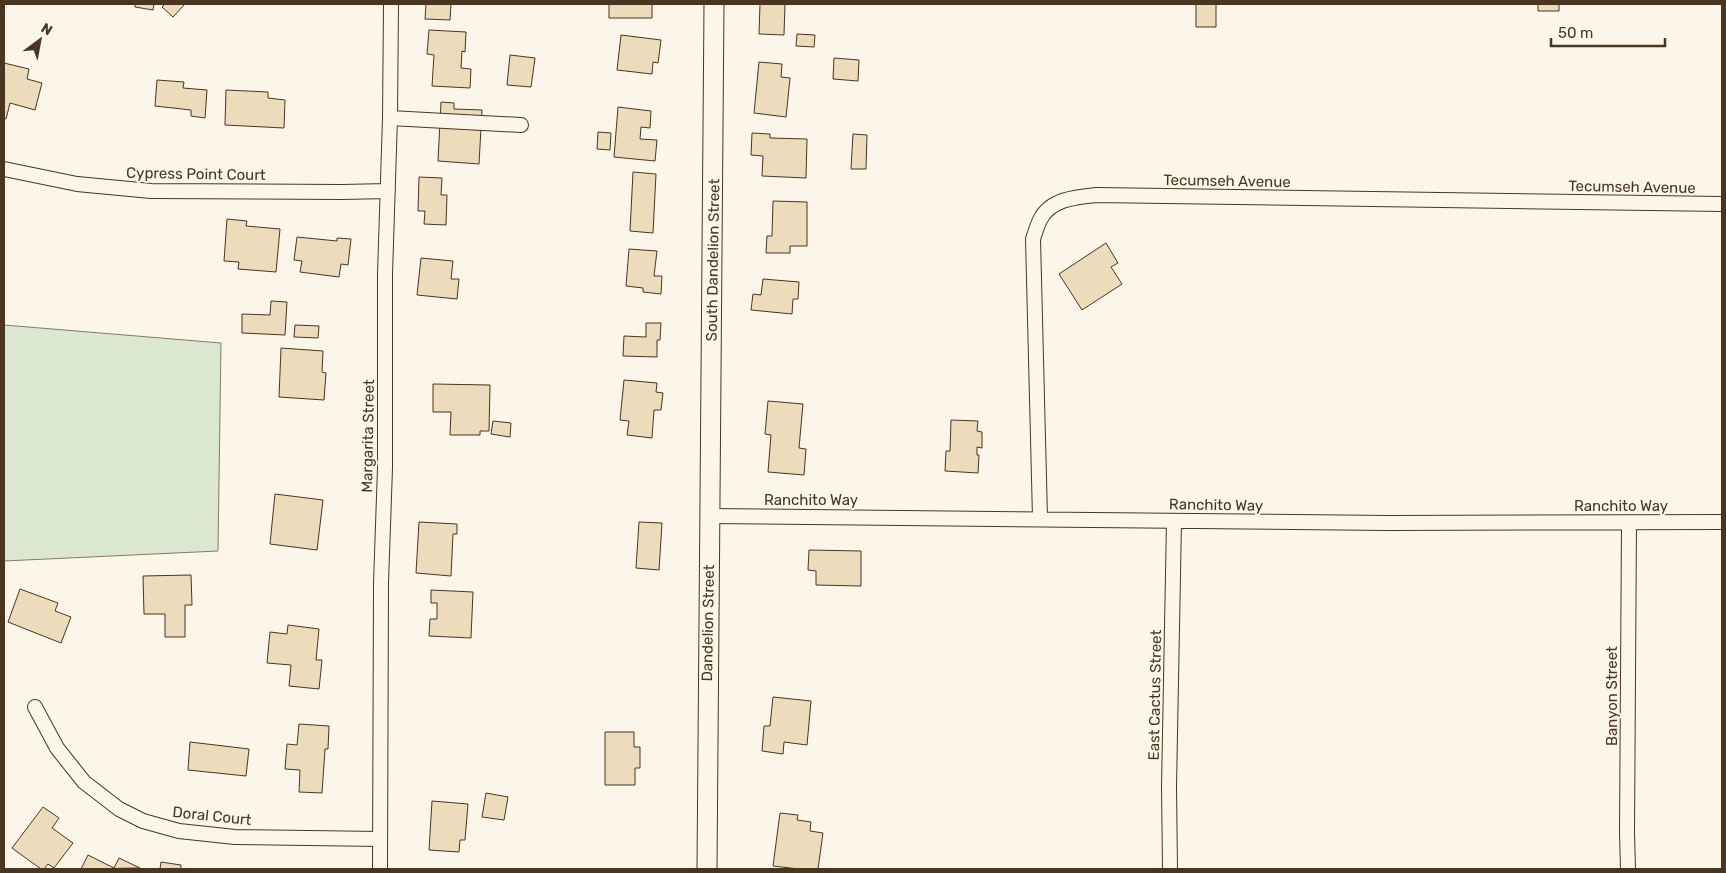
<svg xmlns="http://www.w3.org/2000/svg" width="1726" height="873" font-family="Rubik,sans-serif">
	<rect width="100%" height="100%" fill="#fbf6e9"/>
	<!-- green -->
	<path fill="#dce7d0" stroke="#887966" d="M4,325l217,18 -3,208 -214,10z"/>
	<!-- building -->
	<path fill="#ecdcbc" stroke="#4a3520" d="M135,4h19l-1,6 -18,-3z
		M165,4h20l-12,13 -11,-10z
		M426,4h25l-1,16 -25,-1z
		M609,4h43v14h-43z
		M760,4h25l-1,31 -25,-1z
		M1196,4h20v23h-20z
		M1538,4h21v7h-21z
		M429,30l37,2 -1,20 -3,-1 -1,17 10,1 -1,19 -38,-2 2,-31 -7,-1z
		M797,34l18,1 -1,12 -18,-1z
		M621,35l40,5 -3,23 -5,-1 -1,12 -35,-4z
		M510,55l25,3 -4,29 -24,-2z
		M834,58l25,2 -1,21 -25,-2z
		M759,62l23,2 -1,13 9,1 -4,39 -32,-4z
		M4,63l25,6 -2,10 15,4 -7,27 -25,-7 -4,16 -2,-1z
		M157,80l27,2 -1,6 24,2 -2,28 -14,-2v-6l-36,-4z
		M226,90l42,2v6l17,2 -1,28 -59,-3z
		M441,102l13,1v6l28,1 -3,54 -41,-3z
		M618,107l33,4 -1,17 -9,-1 -1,12 17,1 -2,21 -41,-4z
		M598,132l13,1 -1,17 -13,-1z
		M752,133l18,1v4l37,1 -1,39 -44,-2 1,-20 -12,-1z
		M853,134l14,1 -1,34h-15z
		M633,172l23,2 -3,59 -23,-2z
		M419,177l23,1 -1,17h6l-1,30 -22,-1 1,-13h-7z
		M773,201l34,1v44h-17v7h-24l1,-17h5z
		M227,219l20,2 -1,5 34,3 -4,43 -38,-3 1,-7 -15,-1z
		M297,237l40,4v-3l14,1 -3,26 -7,-1 -2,13 -39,-5 2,-11 -8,-1z
		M1106,243l12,20 -7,4 11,17 -40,26 -23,-36z
		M629,249l28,2 -3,25h8l-1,18 -18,-2v-4l-17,-2z
		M421,258l32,3 -2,18h8l-2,20 -40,-4z
		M763,279l36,3 -1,17h-5l-1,15 -41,-4 2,-16 8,1z
		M271,301l16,1 -2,33 -43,-2v-19l28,1z
		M646,323h15l-1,17h-3v17l-34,-1 1,-20 22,1z
		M295,325l24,1 -1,12 -24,-1z
		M281,348l42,3 -1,21 4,1 -2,27 -45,-3z
		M624,380l33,3 -1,9 7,1 -2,17h-7l-2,28 -25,-3 2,-14 -9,-1z
		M433,384l57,1 -1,46h-9v4h-30l1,-23h-18z
		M768,401l35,3 -4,44 7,1 -2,26 -36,-3 3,-37 -6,-1z
		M951,420l27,1 -1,10 5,1v16l-5,-1v8h2l-1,18 -33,-2 1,-20h4z
		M493,421l18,2 -1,14 -19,-3z
		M275,494l48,6 -6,50 -47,-6z
		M419,522l38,2v10h-4l-2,42 -35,-3z
		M639,522l23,1 -3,47 -23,-2z
		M809,550l52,1v35l-45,-1v-14l-8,-1z
		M191,575l1,30h-7v32h-20v-23h-21l-1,-38z
		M20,589l38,14 -3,8 16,6 -10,26 -53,-21z
		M431,590l42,2 -2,46 -42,-2 1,-17h7v-16h-6z
		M288,625l31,4 -3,31h6l-3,29 -30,-3 2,-21 -24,-2 3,-31 17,2z
		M773,697l38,4 -4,44 -23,-3 -1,12 -21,-3 2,-25h6z
		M299,724l30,2 -1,23h-3l-3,44 -23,-1 1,-22 -15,-1 2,-25 10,1z
		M605,732h29v15h6v21h-5v17h-30z
		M190,742l59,7 -3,27 -58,-6z
		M486,793l22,4 -4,23 -22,-3z
		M432,801l36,3 -3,36h-5l-1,12 -30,-2z
		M43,807l16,11 -7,10 21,15 -19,25 -6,-4 -4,5h-3l-29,-21z
		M780,813l18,2 -1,5 14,2 -1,9 13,2 -5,36h-19l-26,-3z
		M88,855l26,13 5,-10 21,10 -59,1z
		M161,862l20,3v4h-21z"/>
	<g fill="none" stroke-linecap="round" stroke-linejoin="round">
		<defs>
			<path id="street" d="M390,118l131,7
				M4,169l73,15 74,7 191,1 46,-1
				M709,516l680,7 333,-1
				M1040,518l-7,-279c2,-6 4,-13 7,-19 10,-21 36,-23 56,-25l626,9
				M35,707l22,41 27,34 35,27 24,12 36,10 56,6 145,2
				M380,869l1,-286 4,-115v-194l5,-156 1,-114
				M1170,869l-1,-82 5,-266
				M1628,869l-1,-36 2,-311"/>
			<path id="secondary" d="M707,869c0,-288 7,-577 7,-865"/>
		</defs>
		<!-- street casing -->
		<use href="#street" stroke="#4a3520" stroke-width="16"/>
		<!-- secondary casing -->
		<use href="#secondary" stroke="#4a3520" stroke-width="21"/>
		<!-- street -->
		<use href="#street" stroke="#fbf6e9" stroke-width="14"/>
		<!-- secondary -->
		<use href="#secondary" stroke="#fbf6e9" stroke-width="19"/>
	</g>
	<g text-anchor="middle" stroke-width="4" stroke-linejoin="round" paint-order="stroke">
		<!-- street labels -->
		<g font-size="15" fill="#4a3520" stroke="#fbf6e9">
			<text transform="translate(196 174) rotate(1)" y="5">Cypress Point Court</text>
			<text transform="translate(1227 181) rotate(1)" y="5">Tecumseh Avenue</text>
			<text transform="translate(1632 187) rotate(1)" y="5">Tecumseh Avenue</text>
			<text transform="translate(713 260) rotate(-89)" y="5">South Dandelion Street</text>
			<text transform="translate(368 436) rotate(-89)" y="5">Margarita Street</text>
			<text x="811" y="505">Ranchito Way</text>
			<text transform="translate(1216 505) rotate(1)" y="5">Ranchito Way</text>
			<text x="1621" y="511">Ranchito Way</text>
			<text transform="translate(708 623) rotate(-89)" y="5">Dandelion Street</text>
			<text transform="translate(1155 695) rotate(-89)" y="5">East Cactus Street</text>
			<text transform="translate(1612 696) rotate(-90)" y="5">Banyon Street</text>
			<text transform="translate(212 816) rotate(6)" y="5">Doral Court</text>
		</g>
	</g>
	<!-- border -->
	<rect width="1726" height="873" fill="none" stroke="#4a3520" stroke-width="10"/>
	<!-- north arrow -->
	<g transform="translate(40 40) rotate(32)" stroke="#fbf6e9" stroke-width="4" paint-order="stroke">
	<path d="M0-4L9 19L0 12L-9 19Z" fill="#4a3520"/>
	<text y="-8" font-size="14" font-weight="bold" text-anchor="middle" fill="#4a3520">N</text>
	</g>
	<!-- scale -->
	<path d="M1551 38v8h114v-8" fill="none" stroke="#4a3520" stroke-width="2.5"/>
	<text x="1558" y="38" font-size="15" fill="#4a3520" stroke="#fbf6e9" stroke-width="4" paint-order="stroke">50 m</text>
</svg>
